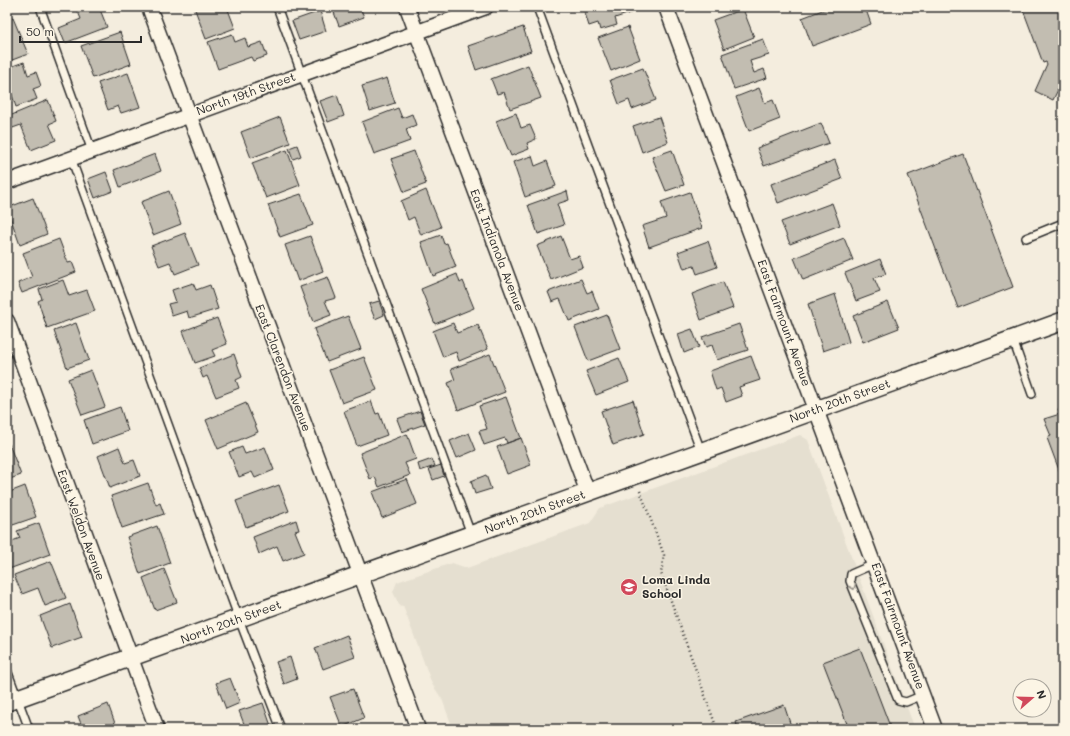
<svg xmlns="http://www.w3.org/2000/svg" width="1070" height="736" font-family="Mali,sans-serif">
	<rect width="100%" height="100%" fill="#f4edde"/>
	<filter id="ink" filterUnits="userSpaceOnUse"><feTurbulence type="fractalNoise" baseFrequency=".025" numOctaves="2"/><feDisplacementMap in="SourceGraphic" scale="8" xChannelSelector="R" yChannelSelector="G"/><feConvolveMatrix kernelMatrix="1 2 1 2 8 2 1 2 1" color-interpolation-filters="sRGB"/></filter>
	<g filter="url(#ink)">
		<!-- built -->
		<path fill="#e5dfd0" d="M800,435l8,5 107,289h-462l-11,-30 -10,-15 -29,-78 -3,1 -7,-15 4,-10 55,-19 15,5 123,-45 10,-15z"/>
		<!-- building -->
		<path fill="#c2bdb1" stroke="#2b2b2b" d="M76,7h23l8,20 -42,16 -6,-15 22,-9z
			M194,7h33l8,21 -29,11z
			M332,7h28l4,10 -25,9z
			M583,7h48l2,5 -18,6 2,7 -17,5 -2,-7 -9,3z
			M830,7h35l6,17 -59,22 -10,-28z
			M1022,7h41v72l-10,21 -18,-9 12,-27 -1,-2 -3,1z
			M743,9l11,28 -30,12 -11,-29z
			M320,11l6,20 -27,9 -7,-19z
			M13,18l15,36 -21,8v-42z
			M523,27l8,24 -55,19 -8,-24z
			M628,27l12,32 -29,12 -13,-33z
			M120,32l11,32 -38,14 -12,-32z
			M232,34l3,8 10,-4 3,9 14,-5 5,14 -14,5 -2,-4 -33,12 -10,-27z
			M763,39l6,16 -19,6 4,12 10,-4 3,9 -33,11 -12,-35z
			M24,62l4,13 8,-3 5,14 -8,3 4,10 -21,8 -9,-27v-12z
			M528,65l13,33 -31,11 -6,-17 -7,2 -6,-15z
			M643,68l13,32 -24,9 -3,-9 -10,4 -9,-24z
			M128,73l12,34 -19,6 -3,-7 -10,4 -10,-27z
			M387,78l8,25 -25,8 -8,-25z
			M759,88l6,15 8,-3 7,19 -31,12 -13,-34z
			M337,95l7,21 -16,6 -8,-21z
			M48,100l8,21 -7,3 7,16 -25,10 -10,-25 -14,5v-13z
			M398,108l4,10 10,-4 4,11 -10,4 4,12 -36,13 -12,-32z
			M516,113l5,15 9,-3 6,14 -9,4 2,6 -18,7 -15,-35z
			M280,117l10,26 -39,15 -10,-26z
			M659,117l9,25 -26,10 -9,-26z
			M821,123l8,20 -65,23 -7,-18z
			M297,145l4,11 -8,3 -4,-11z
			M287,150l13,35 -34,13 -14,-35z
			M672,150l12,35 -18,6 -14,-34z
			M414,151l12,33 -22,8 -13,-33z
			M155,154l6,17 -41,16 -6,-17z
			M963,154l50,133 -55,21 -50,-133z
			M532,156l3,10 12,-5 9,25 -31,11 -12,-35z
			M835,160l7,19 -64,24 -7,-19z
			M106,172l7,19 -18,7 -7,-19z
			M426,190l15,37 -20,8 -7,-18 -6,3 -7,-19z
			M169,191l12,33 -28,11 -12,-33z
			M567,191l2,9 -12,4 7,21 -26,9 -10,-29z
			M690,192l12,36 -53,19 -7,-21 24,-8 -5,-16z
			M301,194l12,31 -33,12 -12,-32z
			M33,198l14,36 -27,11 -13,-37z
			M832,203l8,22 -50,19 -9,-22z
			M185,233l13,32 -23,9 -5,-12 -11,4 -8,-20z
			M441,235l3,9 3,-1 9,24 -23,9 -12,-34z
			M310,236l13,35 -25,10 -13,-36z
			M561,236l9,23 9,-3 4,11 -32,13 -14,-34z
			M844,238l9,22 -50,20 -9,-22z
			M59,239l9,24 4,-1 4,10 -54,21 -4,-10 14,-6 -9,-24z
			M708,241l9,26 -20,7 -3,-8 -10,3 -6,-17z
			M880,259l6,15 -12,4 6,14 -24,9 -11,-28z
			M457,274l3,9 3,-2 11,27 -39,16 -14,-35z
			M328,277l8,21 -11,3 6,14 -18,7 -13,-35z
			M581,279l6,14 5,-2 7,18 -30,12 -9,-22 -8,3 -4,-10z
			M63,280l6,16 18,-6 8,21 -48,17 -9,-27 4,-2 -3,-10z
			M723,282l10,26 -32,12 -9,-26z
			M193,283l3,7 14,-5 8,24 -29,9 -2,-7 -15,5 -4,-12 8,-2 -4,-12z
			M835,294l14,48 -26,9 -15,-47z
			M379,301l5,14 -9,4 -6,-15z
			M888,302l11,26 -36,14 -10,-26z
			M607,315l13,34 -32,12 -13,-34z
			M348,316l13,33 -34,13 -13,-33z
			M217,318l10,26 -15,6 3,6 -20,7 -12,-32z
			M76,323l13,37 -22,8 -13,-37z
			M453,323l4,10 21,-8 10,24 -29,12 -3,-9 -13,5 -10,-26z
			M739,324l9,26 -31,10 -5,-15 -6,2 -4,-10z
			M692,329l7,18 -15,6 -6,-19z
			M234,354l8,23 -6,3 3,8 -23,9 -9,-21 -4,2 -4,-10z
			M490,354l15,38 -47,18 -10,-27 7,-3 -4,-11z
			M751,356l9,24 -21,7 3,9 -16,6 -5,-14 -5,2 -6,-19z
			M364,357l13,33 -35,13 -13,-33z
			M619,358l10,24 -33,13 -10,-24z
			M91,370l14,37 -23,8 -14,-36z
			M506,397l15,41 -14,5 -2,-5 -21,7 -5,-14 8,-2 -8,-23z
			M633,400l11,34 -31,11 -12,-34z
			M371,401l5,13 3,-1 8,22 -30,11 -13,-35z
			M246,403l12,29 -40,17 -12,-29z
			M120,407l8,24 -36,13 -8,-24z
			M1063,408v70h-1l-15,-40 4,-2 -7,-17 16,-5 -2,-4z
			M420,411l5,13 -23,8 -5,-13z
			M469,433l7,17 -19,8 -7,-17z
			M407,434l9,25 -11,4 5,12 -31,12 -4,-10 -5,2 -10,-26z
			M521,438l10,27 -24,9 -10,-27z
			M9,444l12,31 -14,5v-35z
			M119,447l6,16 9,-3 6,16 -30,12 -12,-32z
			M242,447l3,7 20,-7 9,23 -19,8 -3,-6 -13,5 -10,-25z
			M432,459l3,7 -15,5 -2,-7z
			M441,465l3,11 -11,4 -4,-11z
			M486,475l5,14 -16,5 -4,-13z
			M407,479l10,25 -35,14 -10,-26z
			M148,483l8,22 4,-2 4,11 -42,14 -11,-32z
			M279,485l10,26 -43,16 -10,-26z
			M25,486l11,31 -29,10v-34z
			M296,520l3,10 -4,1 9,22 -21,8 -6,-15 -18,8 -6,-17z
			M39,523l11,31 -41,15 -2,-26 13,-5 -3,-7z
			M157,526l13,37 -30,11 -13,-37z
			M51,561l15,37 -21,8 -7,-18 -16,6 -8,-19z
			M164,569l13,33 -22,8 -12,-32z
			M70,604l12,33 -30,11 -12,-32z
			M347,635l8,22 -32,12 -8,-21z
			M860,648l31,81h-42l-26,-67z
			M290,657l7,22 -13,5 -8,-22z
			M230,678l10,25 -14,6 -10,-26z
			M353,689l11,29 -22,9 -12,-30z
			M263,703l8,23 -9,3h-16l-7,-18z
			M108,704l9,25h-34l-5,-13z
			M784,705l8,24h-54l-2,-7z"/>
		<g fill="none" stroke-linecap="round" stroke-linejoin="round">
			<defs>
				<path id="service" d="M40,7l52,144
					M277,7l194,527
					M537,7l164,444
					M71,158l168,461 42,110
					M1026,238l37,-15
					M1013,340l19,54
					M874,564l-23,10 -1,7 48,119 8,2 17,-7
					M7,670l22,59"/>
				<path id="minor" d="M149,7l269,722
					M407,7l181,486
					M666,7l269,722
					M7,182l479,-175
					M7,321l150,408"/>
				<path id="tertiary" d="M7,702l1056,-381"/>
			</defs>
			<!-- service casing -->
			<use href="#service" stroke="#2b2b2b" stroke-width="10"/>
			<!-- minor casing -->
			<use href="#minor" stroke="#2b2b2b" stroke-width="17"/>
			<!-- tertiary casing -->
			<use href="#tertiary" stroke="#2b2b2b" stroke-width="20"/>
			<!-- path -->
			<path stroke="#2b2b2b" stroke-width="2.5" stroke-dasharray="1 3" stroke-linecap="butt" d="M640,491l24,64 -3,18 56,156"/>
			<!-- service -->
			<use href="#service" stroke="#fcf5e5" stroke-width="7"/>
			<!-- minor -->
			<use href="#minor" stroke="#fcf5e5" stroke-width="14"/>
			<!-- tertiary -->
			<use href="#tertiary" stroke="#fcf5e5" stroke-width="17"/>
		</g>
		<!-- one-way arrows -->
		<defs><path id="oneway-chevron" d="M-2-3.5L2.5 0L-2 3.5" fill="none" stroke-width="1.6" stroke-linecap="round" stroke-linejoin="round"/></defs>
		<use stroke="#949088" href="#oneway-chevron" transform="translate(853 587) rotate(69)"/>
	</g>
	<!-- icons -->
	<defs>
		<symbol id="school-disc" viewBox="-11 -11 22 22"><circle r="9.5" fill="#d1495b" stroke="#fcf5e5"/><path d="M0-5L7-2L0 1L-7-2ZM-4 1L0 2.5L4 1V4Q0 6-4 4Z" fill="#fff"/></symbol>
	</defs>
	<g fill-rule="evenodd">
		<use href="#school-disc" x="619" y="577" width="20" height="20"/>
	</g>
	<g text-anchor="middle" stroke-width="3" stroke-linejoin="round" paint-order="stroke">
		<!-- street labels -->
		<g font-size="12" fill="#2b2b2b" stroke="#fcf5e5">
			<text transform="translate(246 94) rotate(-20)" y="4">North 19th Street</text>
			<text transform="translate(497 250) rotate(69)" y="4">East Indianola Avenue</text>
			<text transform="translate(784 323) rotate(70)" y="4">East Fairmount Avenue</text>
			<text transform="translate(283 368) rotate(69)" y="4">East Clarendon Avenue</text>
			<text transform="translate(840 401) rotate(-20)" y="4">North 20th Street</text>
			<text transform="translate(535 512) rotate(-20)" y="4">North 20th Street</text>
			<text transform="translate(81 525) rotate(70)" y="4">East Weldon Avenue</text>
			<text transform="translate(231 622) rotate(-20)" y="4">North 20th Street</text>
			<text transform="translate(898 626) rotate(70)" y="4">East Fairmount Avenue</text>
		</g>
		<!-- poi labels -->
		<g font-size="12" font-weight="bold" fill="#2b2b2b" stroke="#fcf5e5" text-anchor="start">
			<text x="642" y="584">Loma Linda<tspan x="642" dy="14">School</tspan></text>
		</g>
	</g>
	<!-- margin -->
	<rect width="1070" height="736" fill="none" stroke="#fcf5e5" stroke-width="24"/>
	<rect x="12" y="12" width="1046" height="712" fill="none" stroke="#2b2b2b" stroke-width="1.5" filter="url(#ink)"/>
	<!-- north arrow -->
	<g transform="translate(1032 698) rotate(70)"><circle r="19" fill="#fcf5e5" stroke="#a8a49b"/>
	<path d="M0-3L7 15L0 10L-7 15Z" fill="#d1495b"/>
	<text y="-6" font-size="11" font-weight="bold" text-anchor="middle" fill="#2b2b2b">N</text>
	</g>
	<!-- scale -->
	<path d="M20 36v6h121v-6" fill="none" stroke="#2b2b2b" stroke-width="2"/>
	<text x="26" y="36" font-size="12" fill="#2b2b2b" stroke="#fcf5e5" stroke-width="3" paint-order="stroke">50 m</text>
</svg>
